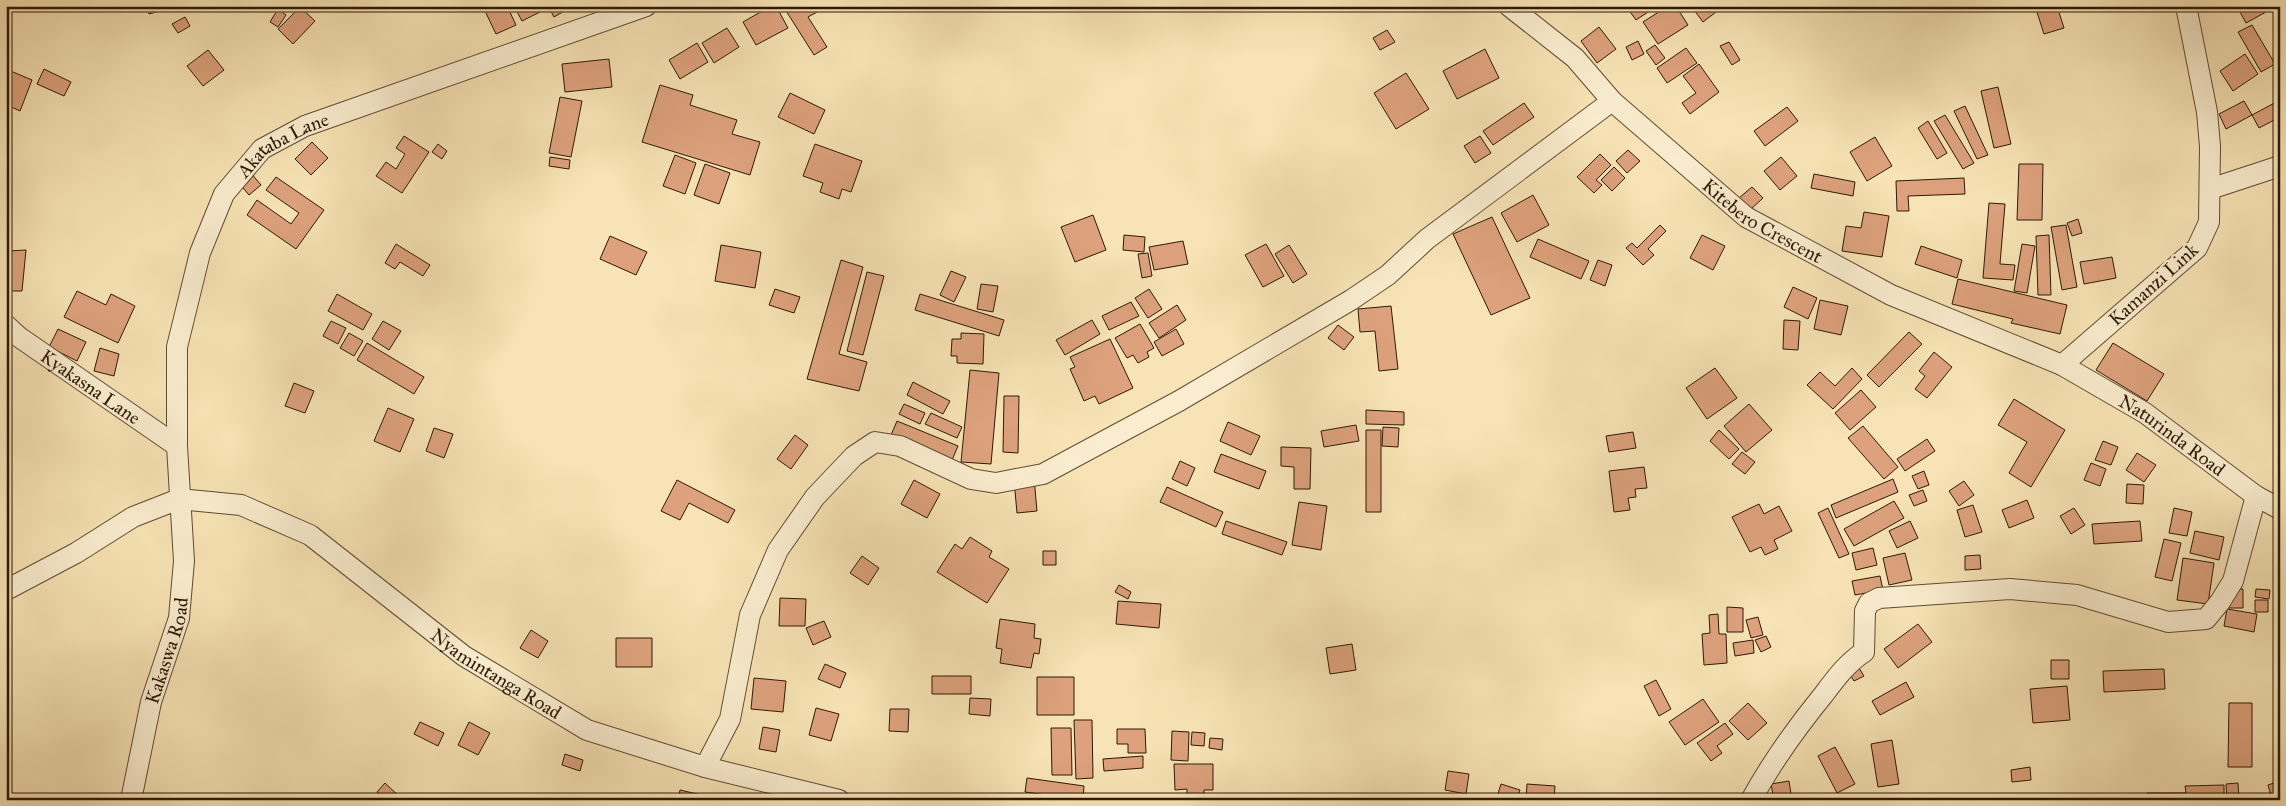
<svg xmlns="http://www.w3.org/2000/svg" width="2286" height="806" font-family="'IM FELL Great Primer',serif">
	<rect width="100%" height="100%" fill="#f7e3b5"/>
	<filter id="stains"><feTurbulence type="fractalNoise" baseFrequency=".004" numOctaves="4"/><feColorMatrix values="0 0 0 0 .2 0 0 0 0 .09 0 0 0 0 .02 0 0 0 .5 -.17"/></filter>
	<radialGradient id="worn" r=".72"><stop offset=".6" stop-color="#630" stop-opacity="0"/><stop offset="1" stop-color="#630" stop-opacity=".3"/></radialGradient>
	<!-- building -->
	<path fill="#dda27d" stroke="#2f1906" d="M147,6h26v1l-24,7z
		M496,6h11l9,19 -20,9 -11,-23z
		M514,6h30l2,3 -24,12z
		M548,6h25l-19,11z
		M771,6h5l12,22 -32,17 -13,-23z
		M783,6h33l3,5 -11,6 19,30 -13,8z
		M1631,6h26l-21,14 -8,-11z
		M1668,6h8l12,19 -30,19 -15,-22z
		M1691,6h21l4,6 -13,10z
		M2035,6h22l7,22 -20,6z
		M2250,6h27l-31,17 -6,-11z
		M300,7l15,14 -22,23 -15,-15z
		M278,9l8,6 -8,12 -8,-5z
		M185,17l5,9 -12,7 -6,-9z
		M2252,25l23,39 -14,8 -23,-40z
		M1599,27l17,22 -19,14 -16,-22z
		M727,28l12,19 -25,16 -12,-20z
		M1387,30l8,12 -15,8 -7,-12z
		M1638,41l6,13 -12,6 -6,-13z
		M1729,42l11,18 -8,5 -12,-19z
		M697,43l11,19 -28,17 -11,-19z
		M1655,45l10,13 -9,7 -10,-14z
		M1686,48l11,15 -30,20 -10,-15z
		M1485,49l14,29 -42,21 -14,-28z
		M208,50l16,20 -21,16 -16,-20z
		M2245,54l13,20 -25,17 -13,-20z
		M609,59l3,28 -47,5 -3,-28z
		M1699,64l20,28 -29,22 -8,-11 14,-10 -13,-17z
		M6,69l26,11 -12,31 -11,-5 -3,8z
		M44,69l27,13 -7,14 -27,-12z
		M1406,73l23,36 -33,20 -22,-36z
		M660,85l33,10 -3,10 47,15 -5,14 28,8 -10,33 -108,-33z
		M1998,87l13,57 -17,4 -13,-57z
		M790,93l35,17 -11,24 -36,-17z
		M560,97l22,4 -11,56 -22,-4z
		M2280,100v17l-21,11 -7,-13z
		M2244,101l8,14 -26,14 -7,-15z
		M1524,103l10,14 -41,28 -10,-14z
		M1965,106l23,49 -11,4 -23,-48z
		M1787,107l11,14 -33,25 -11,-15z
		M1945,115l29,48 -11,6 -29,-48z
		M1928,121l19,32 -10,6 -19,-31z
		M404,136l25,16 -27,41 -26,-17 10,-14 10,7 9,-15 -9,-6z
		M1480,136l11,17 -16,10 -11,-17z
		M1875,137l17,29 -25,15 -17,-29z
		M312,142l16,16 -17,17 -16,-16z
		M438,144l9,7 -5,8 -10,-7z
		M815,144l47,17 -11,31 -9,-3 -3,10 -19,-7 3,-9 -20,-7z
		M1628,150l12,11 -13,12 -11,-12z
		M1600,154l11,11 -15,15 6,5 -8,8 -17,-16z
		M675,155l21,8 -11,31 -22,-8z
		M550,157l20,3 -1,9 -20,-3z
		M1781,157l16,19 -17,14 -16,-19z
		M705,164l25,9 -11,31 -25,-9z
		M2019,164h24l-1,56h-25z
		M1614,167l11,11 -13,13 -11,-11z
		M250,172l11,13 -12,10 -11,-13z
		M1814,174l41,8 -2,14 -42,-8z
		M276,177l48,33 -28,39 -49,-34 10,-15 34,24 8,-11 -33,-23z
		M1964,178l1,16 -57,2 1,15h-12l-1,-30z
		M1752,187l11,11 -13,12 -11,-12z
		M1533,195l16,30 -32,17 -16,-29z
		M1989,203l16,1 -5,60 15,1 -2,15 -30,-2z
		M1864,212l25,4 -7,41 -40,-6 4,-25 15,2z
		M1093,215l13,35 -31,12 -14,-35z
		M1492,217l38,81 -39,17 -38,-81z
		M2078,219l4,14 -10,3 -5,-13z
		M1660,225l6,6 -18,18 6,6 -11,10 -17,-17 6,-5 5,5z
		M2066,225l11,62 -15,3 -11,-63z
		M1124,235l21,2 -1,15 -21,-2z
		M1702,235l23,11 -12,24 -23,-12z
		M2049,235l2,60h-13l-2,-59z
		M610,236l37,16 -11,23 -36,-16z
		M1538,239l51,22 -8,18 -51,-22z
		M1183,241l5,23 -34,6 -5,-23z
		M396,244l34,21 -7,11 -23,-14 -5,7 -10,-6z
		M1266,244l18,32 -21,11 -18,-32z
		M2022,244l13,2 -8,47 -13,-2z
		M721,245l40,7 -6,36 -40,-7z
		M1289,245l18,29 -14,9 -18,-29z
		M1921,246l41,14 -5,18 -42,-14z
		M26,250l-4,41h-16v-40z
		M1148,253l4,23 -10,2 -4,-24z
		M2112,257l4,21 -32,6 -4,-22z
		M841,260l22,7 -24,87 28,8 -8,29 -52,-12z
		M1598,260l14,5 -7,21 -15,-6z
		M951,271l15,6 -12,25 -14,-7z
		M867,272l17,4 -21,79 -16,-4z
		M1958,279l109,26 -7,29 -49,-11 2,-4 -61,-15z
		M981,284l17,2 -5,26 -16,-3z
		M1793,287l24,11 -9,21 -24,-12z
		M775,289l25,8 -6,16 -25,-8z
		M1149,289l13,20 -14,9 -13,-20z
		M77,291l29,14 5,-11 24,12 -17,37 -54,-26z
		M337,294l35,20 -9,16 -35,-19z
		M920,294l84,26 -5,16 -84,-26z
		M1820,300l28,6 -7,29 -27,-6z
		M1131,302l8,14 -30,14 -7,-14z
		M1177,305l9,15 -27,18 -10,-15z
		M1391,306l7,63 -19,2 -4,-40 -15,1 -2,-23z
		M1092,320l8,14 -35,21 -9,-15z
		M1784,320l16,1 -2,29 -15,-1z
		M331,321l15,7 -8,16 -15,-8z
		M383,321l18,10 -12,19 -17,-11z
		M1140,324l14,24 -7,4 2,5 -11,6 -5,-8 -6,3 -12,-20z
		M1338,325l16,12 -10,13 -16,-12z
		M58,329l28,13 -9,19 -28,-14z
		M1176,329l8,15 -22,12 -8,-14z
		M1909,332l13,12 -43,43 -12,-12z
		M349,333l14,8 -9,15 -14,-8z
		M961,333l23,1 -1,30 -26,-1v-7h-6l1,-17h9z
		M1110,339l23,49 -34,16 -4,-8 -11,5 -14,-32 5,-2 -5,-10z
		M367,343l57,34 -10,17 -57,-34z
		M2113,343l51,31 -17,27 -51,-31z
		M100,348l19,6 -5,22 -20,-5z
		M1934,352l18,15 -25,31 -12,-9 10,-13 -6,-5z
		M1715,368l22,30 -30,21 -21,-31z
		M1852,368l10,11 -29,30 -26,-24 13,-13 15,14z
		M970,370l29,3 -8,91 -30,-2z
		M913,382l37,19 -7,13 -36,-19z
		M294,383l20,8 -9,22 -20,-7z
		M1861,390l15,17 -26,23 -15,-17z
		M1004,396h15l-1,57 -15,-1z
		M2014,399l51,31 -34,57 -22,-14 18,-31 -29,-17z
		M904,404l21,9 -5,11 -21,-10z
		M1749,404l23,26 -26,22 -22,-26z
		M388,408l26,11 -14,33 -26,-11z
		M1366,410l38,2v13l-38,-1z
		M931,413l31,14 -5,11 -32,-14z
		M897,421l61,25 -6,14 -61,-25z
		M1228,422l32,14 -9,19 -31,-14z
		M1356,425l3,16 -35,6 -3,-16z
		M1863,426l35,41 -14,12 -36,-41z
		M1383,427l16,1 -1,19 -16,-1z
		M434,428l19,6 -9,24 -18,-7z
		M1366,430h15v82h-15z
		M1719,430l20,19 -10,10 -19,-18z
		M1633,432l3,16 -27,4 -3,-16z
		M795,435l13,10 -17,24 -14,-10z
		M1927,439l8,12 -30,20 -8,-12z
		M2103,441l15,6 -7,18 -16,-5z
		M1281,447l30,1 -1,41h-16v-22l-13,-1z
		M1742,452l13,10 -10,12 -13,-10z
		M2137,453l19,12 -12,17 -18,-12z
		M1221,454l45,17 -7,18 -45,-17z
		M1180,461l15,7 -8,18 -15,-7z
		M2091,463l15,6 -6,17 -16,-6z
		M1644,467l3,21 -12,1 1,8 -8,1 2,12 -16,2 -5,-41z
		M1924,471l5,14 -11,4 -6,-13z
		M1034,478l3,33 -20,2 -3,-33z
		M1893,479l5,13 -62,26 -5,-13z
		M677,480l58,30 -7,13 -39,-20 -9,17 -19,-9z
		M914,480l26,14 -13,24 -26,-14z
		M1964,481l10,14 -15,11 -10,-15z
		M2127,484l17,1 -1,19 -17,-1z
		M1167,487l56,25 -7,15 -56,-25z
		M1923,490l4,11 -13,5 -5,-11z
		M2027,500l7,18 -25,10 -7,-18z
		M1894,501l10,17 -50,28 -10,-17z
		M1299,502l28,4 -6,44 -29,-5z
		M1759,504l5,10 15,-8 13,25 -18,9 4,9 -13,6 -4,-8 -11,5 -18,-35z
		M1973,505l9,27 -17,5 -8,-27z
		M1828,508l21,46 -10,4 -21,-45z
		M2074,508l11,17 -14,9 -11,-18z
		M2174,508l18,4 -5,24 -18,-3z
		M1226,521l61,21 -5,13 -60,-21z
		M1910,521l8,17 -21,10 -8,-17z
		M2140,521l2,20 -48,3 -2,-20z
		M2195,531l29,6 -5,23 -29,-7z
		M970,537l22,14 -3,6 20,12 -22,34 -50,-31 18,-28 7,5z
		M2164,539l17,4 -9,38 -17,-4z
		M1873,548l4,17 -21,5 -4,-17z
		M1043,551h13v14h-13z
		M1905,553l7,27 -23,5 -6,-27z
		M1980,555l1,14 -16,1v-14z
		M862,556l17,12 -11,17 -18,-12z
		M2183,558l31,5 -6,41 -31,-4z
		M1880,576l3,14 -28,5 -3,-14z
		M1119,585l12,7 -3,7 -13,-7z
		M2229,589h14v19h-14z
		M2256,589l14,1 -1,9 -14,-2z
		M780,598l26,1 -1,27h-26z
		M2255,600h13v12h-13z
		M1118,601l43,3 -2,24 -43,-4z
		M1727,607l16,1v24h-16z
		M2227,609l30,5 -3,18 -30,-6z
		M1718,614l1,20h7l1,29 -23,2 -2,-31 8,-1 -1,-18z
		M1758,617l5,18 -12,3 -5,-18z
		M1000,619l35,5 -1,14 7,1 -2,15 -5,-1 -3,15 -31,-5 2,-14 -6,-1z
		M824,621l7,16 -18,8 -7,-17z
		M1918,624l14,18 -34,26 -14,-19z
		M531,630l17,11 -10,17 -18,-10z
		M1766,636l5,11 -10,5 -6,-12z
		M616,638h36v29h-36z
		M1753,640l1,13 -19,3 -2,-13z
		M1352,644l4,26 -26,4 -4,-26z
		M2051,660h18v19h-18z
		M825,664l21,9 -6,15 -22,-9z
		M1859,668l5,8 -10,5 -5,-8z
		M2164,669l1,20 -61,3 -1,-21z
		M932,676h39v18h-39z
		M1037,677h37v38h-37z
		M754,678l32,3 -3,31 -32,-3z
		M1656,680l15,29 -12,7 -15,-30z
		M1906,682l8,15 -34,18 -8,-14z
		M2067,686l3,34 -37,3 -3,-34z
		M970,698l21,1 -1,17 -21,-2z
		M1703,699l16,23 -34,23 -16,-23z
		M1748,703l19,20 -19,17 -19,-19z
		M2229,703h23v64h-24z
		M816,708l23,6 -8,27 -22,-6z
		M890,709h19l-1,23 -19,-1z
		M1074,720h18l1,58 -17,1z
		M420,722l24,11 -6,13 -24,-12z
		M469,722l21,11 -12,22 -20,-10z
		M1725,723l8,11 -16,12 5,7 -11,8 -14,-18z
		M763,727l17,3 -4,22 -17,-3z
		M1051,728h20l1,47h-20z
		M1117,729h28l1,24h-18v-9h-11z
		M1172,731l17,1 -1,29 -17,-1z
		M1192,732l13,1 -1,13 -13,-1z
		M1210,738l13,1 -1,11 -13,-2z
		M1892,740l7,44 -21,3 -7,-43z
		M1835,747l20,37 -18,9 -19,-37z
		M565,754l18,6 -3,11 -18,-6z
		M1143,756v12l-39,3 -1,-12z
		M1174,764h39v26h-9v8h-17v-9l-12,1z
		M2030,767l1,13 -19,2 -1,-12z
		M1448,771l21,3 -3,20 -21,-4z
		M1027,778l57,8 -1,14 -58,-8z
		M1789,781l3,19h-18l-3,-16z
		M2280,781v16l-8,2 -4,-14z
		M385,783l18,17h-18l-8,-8z
		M2238,783l1,17h-12l-1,-16z
		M1501,784l19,6 -3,10h-21z
		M1527,784l28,2 -1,14 -28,-1z
		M2224,785v15h-76l-1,-7h39l-1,-7z
		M680,790l26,6 -1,4h-27z"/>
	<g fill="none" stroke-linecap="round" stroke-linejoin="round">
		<defs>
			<g id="street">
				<path id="s1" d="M1509,6l66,52 37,43 134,116 145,78 171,70 83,48 111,83 24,13"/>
				<path d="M2210,189l70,-23"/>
				<path id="s2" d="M6,325l13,12 158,109"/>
				<path d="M2062,365l135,-117 12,-26 1,-76 -3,-34 -21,-106"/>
				<path id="s3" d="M6,590l70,-37 57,-36 46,-18 62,6 69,30 154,121 123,74 118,37 134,33"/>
				<path d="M705,767l25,-48 20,-104 28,-65 37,-53 39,-41 21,-14 25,4 71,33 25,4 47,-9 136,-73 172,-101 37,-25 39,-36 185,-138"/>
				<path id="s4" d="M131,800l20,-98 28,-84 5,-57 -7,-115v-99l23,-94 24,-59 38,-45 43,-23 341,-120"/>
				<path d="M1751,800c21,-38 46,-73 73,-106 12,-16 23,-31 40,-42l1,-41 4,-8 10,-5 131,-9 67,6 91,27 38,-3 14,-17 13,-21 23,-85"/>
			</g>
		</defs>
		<!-- street casing -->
		<use href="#street" stroke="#614c32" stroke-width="22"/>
		<!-- street -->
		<use href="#street" stroke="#faedcf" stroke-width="20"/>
	</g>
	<g text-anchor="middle" stroke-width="4.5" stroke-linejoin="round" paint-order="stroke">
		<!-- street labels -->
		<g font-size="19" fill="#2f1906" stroke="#faedcf">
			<text dy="7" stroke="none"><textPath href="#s4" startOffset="699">Akataba Lane</textPath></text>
			<text dy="7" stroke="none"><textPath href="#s1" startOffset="334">Kitebero Crescent</textPath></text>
			<text transform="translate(2153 284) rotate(-42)" y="7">Kamanzi Link</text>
			<text dy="7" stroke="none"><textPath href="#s2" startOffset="105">Kyakasna Lane</textPath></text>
			<text dy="7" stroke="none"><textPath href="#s1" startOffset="798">Naturinda Road</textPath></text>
			<text dy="7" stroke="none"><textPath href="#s4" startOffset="154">Kakaswa Road</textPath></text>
			<text dy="7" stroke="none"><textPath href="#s3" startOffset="566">Nyamintanga Road</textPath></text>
		</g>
	</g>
	<!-- margin -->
	<rect width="2286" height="806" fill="none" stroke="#f7e3b5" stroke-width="25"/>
	<rect x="8" y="8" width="2271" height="791" fill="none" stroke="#2f1906" stroke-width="2.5"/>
	<rect x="12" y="12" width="2261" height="781" fill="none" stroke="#2f1906"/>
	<rect width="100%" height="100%" filter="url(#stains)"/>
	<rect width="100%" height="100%" fill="url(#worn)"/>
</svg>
